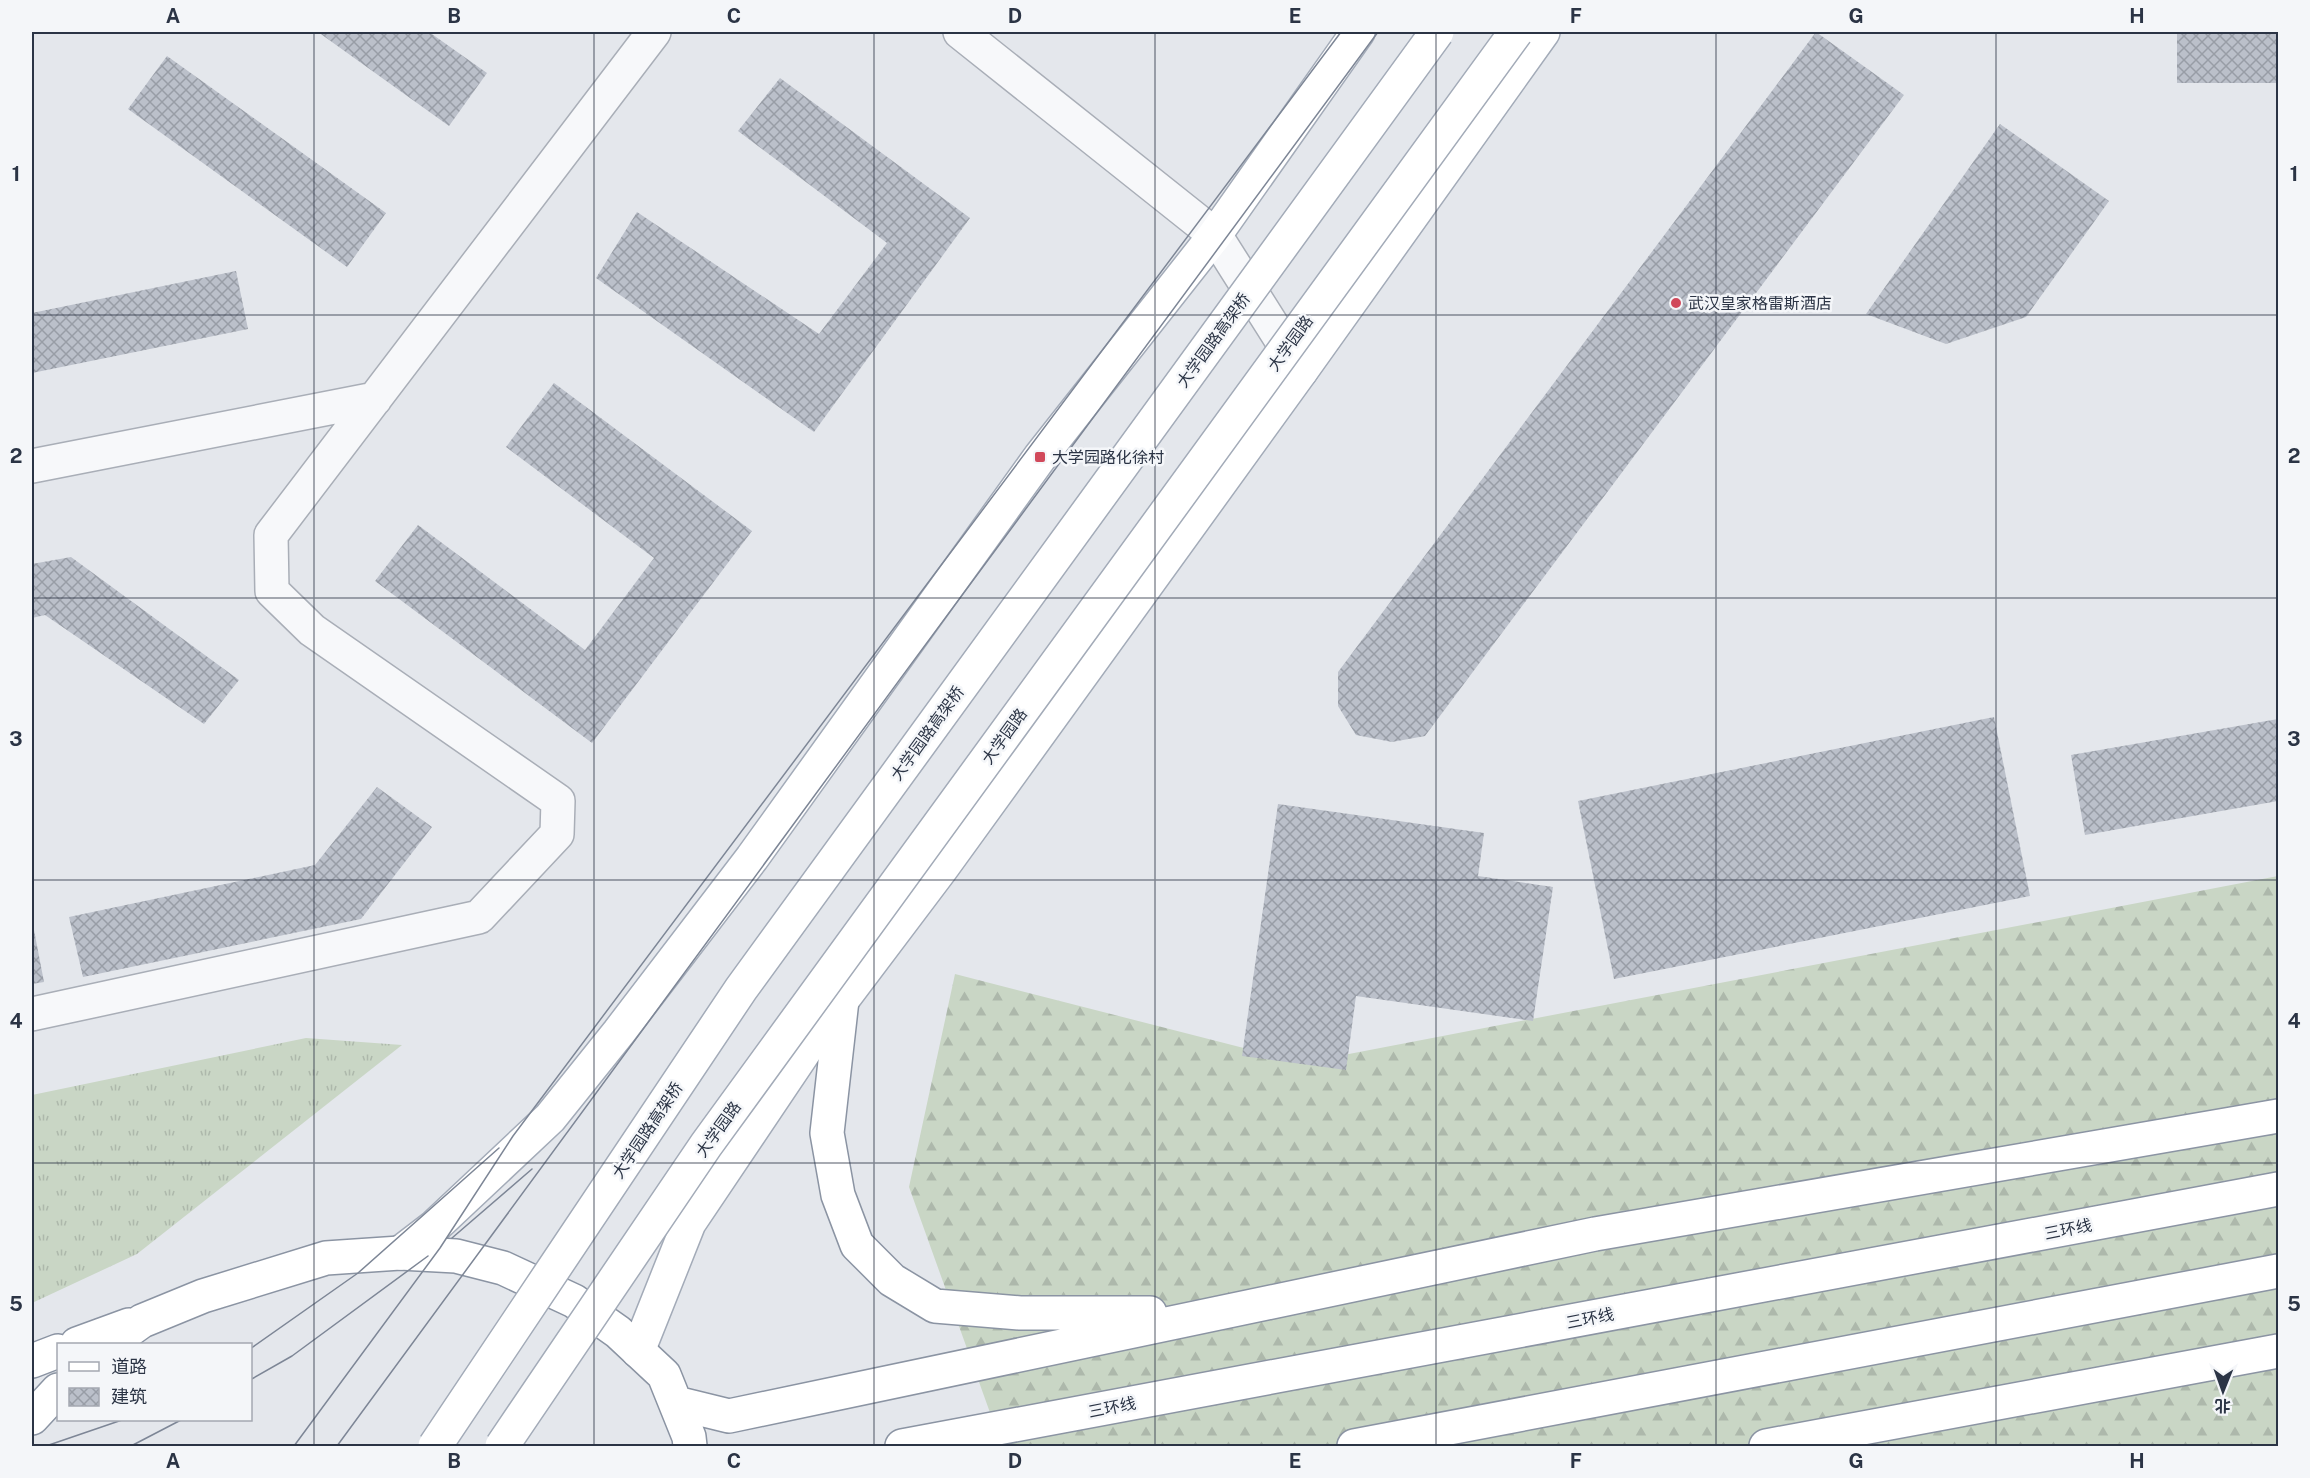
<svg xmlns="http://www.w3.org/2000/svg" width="2310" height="1478" font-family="'Public Sans','Noto Sans SC',sans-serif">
	<defs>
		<pattern id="grass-tufts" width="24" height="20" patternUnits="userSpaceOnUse" patternTransform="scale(1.5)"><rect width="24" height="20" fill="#c9d6c5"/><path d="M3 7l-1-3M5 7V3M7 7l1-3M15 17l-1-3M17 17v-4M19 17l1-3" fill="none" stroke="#adb8ab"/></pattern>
		<pattern id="forest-firs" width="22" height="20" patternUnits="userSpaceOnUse" patternTransform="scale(1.5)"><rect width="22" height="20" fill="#c9d6c5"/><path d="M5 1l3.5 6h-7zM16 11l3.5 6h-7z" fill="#adb8ab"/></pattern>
		<pattern id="building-cross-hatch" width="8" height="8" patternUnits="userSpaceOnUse" patternTransform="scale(1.5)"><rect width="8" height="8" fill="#bbc0ca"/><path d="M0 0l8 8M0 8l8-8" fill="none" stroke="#989da6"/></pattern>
	</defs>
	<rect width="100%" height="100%" fill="#e4e7ec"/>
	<!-- grass -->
	<path fill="url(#grass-tufts)" d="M306,1038l96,7 -265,209 -105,49v-208z"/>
	<!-- forest -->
	<path fill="url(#forest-firs)" d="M2278,876v570h-1276l-93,-259 46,-213 347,89z"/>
	<!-- building -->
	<path fill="url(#building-cross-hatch)" d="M318,32h111l58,41 -38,53z
		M1816,32l88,63 -479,641 -33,6 -36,-7 -18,-29v-34z
		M2177,32h101v51h-101z
		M167,56l219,157 -39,54 -219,-158z
		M780,78l190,140 -156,214 -218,-154 41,-66 182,122 68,-91 -149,-112z
		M2000,124l109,77 -83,116 -80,27 -80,-30z
		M236,271l12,58 -216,44v-60z
		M554,383l198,148 -160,212 -217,-162 43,-56 167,125 69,-92 -148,-111z
		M71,557l168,123 -35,44 -159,-109 -13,3v-54z
		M1994,717l36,179 -416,83 -36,-178z
		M2278,719v82l-193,34 -14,-80z
		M377,787l55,40 -71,92 -278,58 -14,-60 246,-52z
		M1278,804l206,29 -6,43 75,11 -20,134 -177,-25 -10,74 -104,-14z
		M32,930h2l10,52 -12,2z"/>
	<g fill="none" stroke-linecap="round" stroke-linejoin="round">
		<defs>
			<path id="minor" d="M960,32l255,203 86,136
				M32,466l343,-67
				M32,1014l447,-97 78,-83 1,-33 -246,-171 -40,-39 -1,-56 383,-503"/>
			<path id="major" d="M400,1253l34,-26 116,-109 69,-86 133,-174 288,-401 175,-222 143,-203
				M638,1351l51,-128 123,-183 129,-171 360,-498 242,-339"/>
			<path id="highway" d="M842,1000l-15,133 11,62 19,50 35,35 43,26 85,7h130
				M77,1344l52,-19
				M110,1344l32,-23 61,-25 123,-38 74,-5 56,3 47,12 71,33 44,31 46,43 25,62 1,9
				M32,1361l26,-10
				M676,1403l53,13 866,-182 683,-118
				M32,1418l26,-28
				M902,1446l1376,-257
				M1354,1446l924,-175
				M1766,1446l512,-95"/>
		</defs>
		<!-- minor casing -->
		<use href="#minor" stroke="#a9aeb7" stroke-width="36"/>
		<!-- major casing -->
		<use href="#major" stroke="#a3abb8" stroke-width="36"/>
		<!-- highway casing -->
		<use href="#highway" stroke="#8b94a3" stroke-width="36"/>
		<!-- minor -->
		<use href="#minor" stroke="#f7f8fa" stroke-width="33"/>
		<!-- major -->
		<use href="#major" stroke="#fff" stroke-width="33"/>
		<!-- highway -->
		<use href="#highway" stroke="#fff" stroke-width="33"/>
		<!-- tram -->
		<path stroke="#7d8696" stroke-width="1.5" d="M452,1238l80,-69
			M250,1349l108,-76 141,-125
			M250,1380l42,-24 136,-100
			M46,1446l76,-26
			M131,1446l50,-26
			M294,1446l146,-198 73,-112 828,-1104
			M337,1446c344,-473 694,-943 1041,-1414"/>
		<defs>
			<path id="major-bridge" d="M435,1446l306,-457 696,-957
				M502,1446l204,-301 810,-1113"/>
		</defs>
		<!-- major-bridge casing -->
		<use href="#major-bridge" stroke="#a3abb8" stroke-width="36" stroke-linecap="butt"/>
		<!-- major-bridge -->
		<use href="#major-bridge" stroke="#fff" stroke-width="33"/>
	</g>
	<!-- grid -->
	<path fill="none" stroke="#2b3445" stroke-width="1.5" stroke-opacity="0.55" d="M314,32v1414M594,32v1414M874,32v1414M1155,32v1414M1436,32v1414M1716,32v1414M1996,32v1414M32,315h2246M32,598h2246M32,880h2246M32,1163h2246"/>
	<!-- markers -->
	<g fill="#d1495b" stroke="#f4f6f9" stroke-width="2">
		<circle cx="1676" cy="303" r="6"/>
		<rect x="1034" y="451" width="12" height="12" rx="3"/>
	</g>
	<g text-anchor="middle" stroke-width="5" stroke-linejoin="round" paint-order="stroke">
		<!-- poi labels -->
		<g font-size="16" fill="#2b3445" stroke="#f4f6f9" text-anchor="start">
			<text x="1688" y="309">武汉皇家格雷斯酒店</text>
			<text x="1052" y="463">大学园路化徐村</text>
		</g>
		<!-- street labels -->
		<g font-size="16" fill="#2b3445" stroke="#f4f6f9">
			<text transform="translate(1213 340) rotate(-54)" y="6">大学园路高架桥</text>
			<text transform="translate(1290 343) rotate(-54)" y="6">大学园路</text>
			<text transform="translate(927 733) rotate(-54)" y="6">大学园路高架桥</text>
			<text transform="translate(1004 736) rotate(-54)" y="6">大学园路</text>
			<text transform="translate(718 1129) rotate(-54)" y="6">大学园路</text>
			<text transform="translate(647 1130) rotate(-56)" y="6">大学园路高架桥</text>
			<text transform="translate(2068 1229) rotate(-11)" y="6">三环线</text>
			<text transform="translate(1590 1318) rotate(-11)" y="6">三环线</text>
			<text transform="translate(1112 1407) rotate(-11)" y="6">三环线</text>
		</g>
	</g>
	<!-- border -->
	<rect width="2310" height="1478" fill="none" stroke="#f4f6f9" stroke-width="66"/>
	<!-- legend -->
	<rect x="57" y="1343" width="195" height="78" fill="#f4f6f9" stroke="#a4a8b1" stroke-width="1.5"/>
	<rect x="69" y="1362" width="30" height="9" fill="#ffffff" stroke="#a4a8b1" stroke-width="1.5"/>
	<text x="111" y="1373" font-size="18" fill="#2b3445">道路</text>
	<rect x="69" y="1388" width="30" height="18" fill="url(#building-cross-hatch)" stroke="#a4a8b1" stroke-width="1.5"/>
	<text x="111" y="1403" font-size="18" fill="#2b3445">建筑</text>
	<!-- north arrow -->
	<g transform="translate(2223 1391) rotate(181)" stroke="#f4f6f9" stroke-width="4.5" paint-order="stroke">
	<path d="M0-4.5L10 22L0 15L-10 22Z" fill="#2b3445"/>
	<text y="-9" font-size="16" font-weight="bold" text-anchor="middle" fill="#2b3445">北</text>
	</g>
	<rect x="33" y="33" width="2244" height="1412" fill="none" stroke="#2b3445" stroke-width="2"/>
	<g font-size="20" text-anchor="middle" font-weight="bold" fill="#2b3445">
		<text x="173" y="23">A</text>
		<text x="454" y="23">B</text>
		<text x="734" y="23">C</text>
		<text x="1015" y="23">D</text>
		<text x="1295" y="23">E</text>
		<text x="1576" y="23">F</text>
		<text x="1856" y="23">G</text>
		<text x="2137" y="23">H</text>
		<text x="16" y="181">1</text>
		<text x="2294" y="181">1</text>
		<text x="16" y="463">2</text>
		<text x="2294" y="463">2</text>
		<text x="16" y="746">3</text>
		<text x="2294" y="746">3</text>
		<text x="16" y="1028">4</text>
		<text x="2294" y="1028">4</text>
		<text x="16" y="1311">5</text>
		<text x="2294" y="1311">5</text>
		<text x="173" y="1468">A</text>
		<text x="454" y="1468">B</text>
		<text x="734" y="1468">C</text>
		<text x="1015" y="1468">D</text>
		<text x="1295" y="1468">E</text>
		<text x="1576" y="1468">F</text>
		<text x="1856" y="1468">G</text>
		<text x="2137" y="1468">H</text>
	</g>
</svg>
